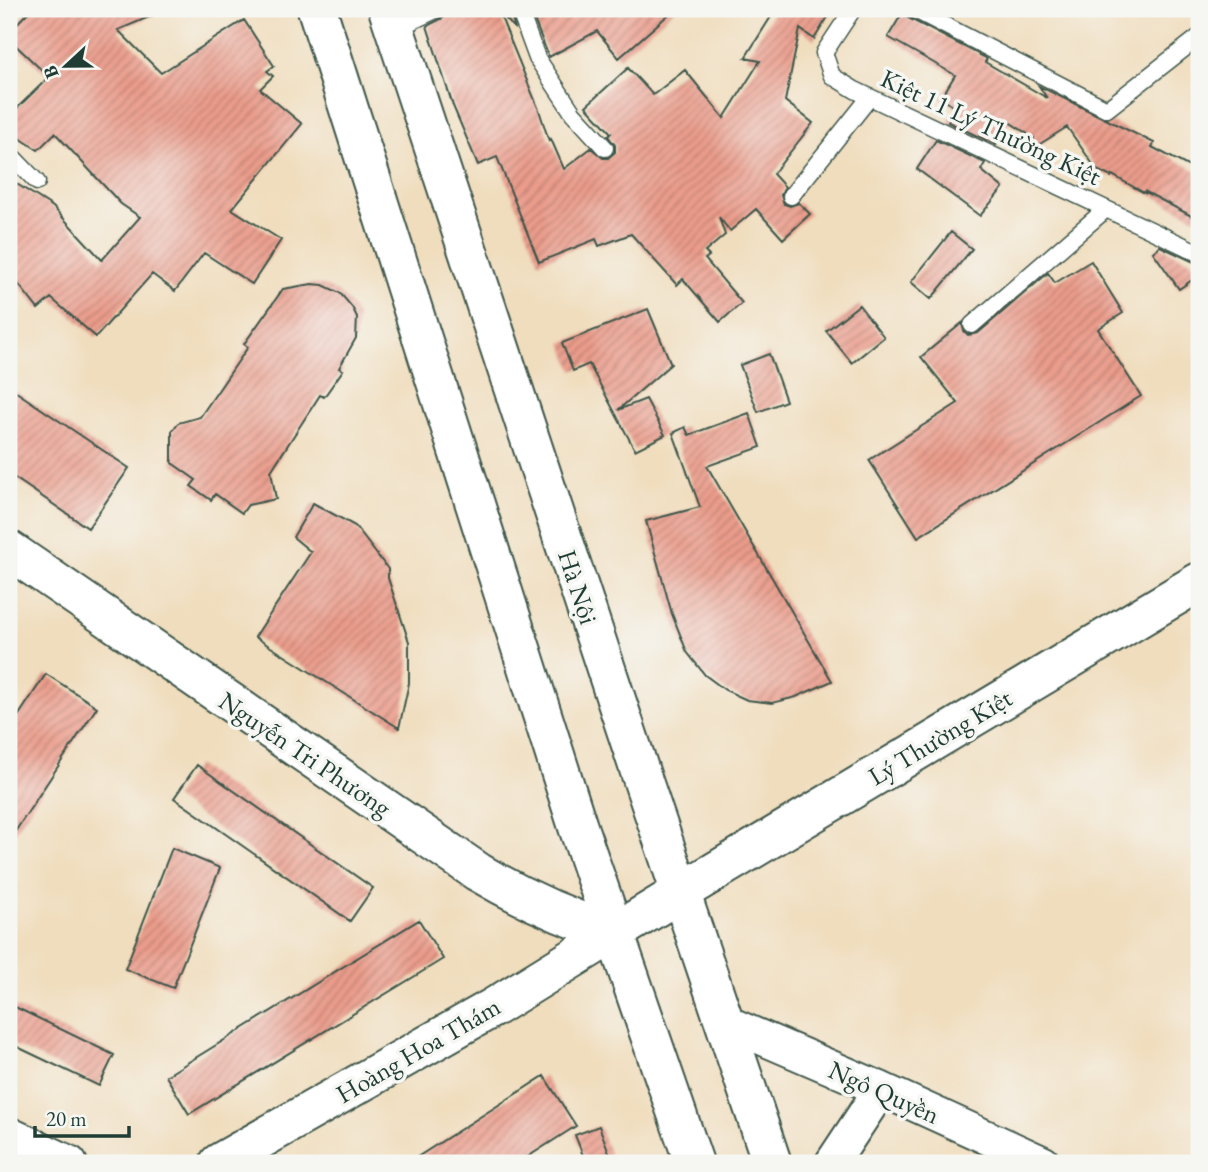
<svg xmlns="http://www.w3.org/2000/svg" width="1208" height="1172" font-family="'EB Garamond',serif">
	<defs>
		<pattern id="building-hatch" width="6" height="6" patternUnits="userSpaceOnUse" patternTransform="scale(1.75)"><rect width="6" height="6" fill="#eb9c8b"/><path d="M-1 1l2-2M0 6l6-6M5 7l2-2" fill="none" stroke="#be8072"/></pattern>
	</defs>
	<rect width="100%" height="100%" fill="#f6f6f2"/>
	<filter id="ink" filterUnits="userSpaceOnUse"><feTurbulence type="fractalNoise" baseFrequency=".0143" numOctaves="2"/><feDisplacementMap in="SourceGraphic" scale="14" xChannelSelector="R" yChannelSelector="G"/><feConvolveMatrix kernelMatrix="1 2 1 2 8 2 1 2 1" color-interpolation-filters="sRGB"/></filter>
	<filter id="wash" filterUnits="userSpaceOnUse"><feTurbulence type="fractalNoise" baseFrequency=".00686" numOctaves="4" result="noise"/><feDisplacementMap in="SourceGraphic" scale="28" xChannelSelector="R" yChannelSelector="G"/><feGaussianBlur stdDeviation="1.57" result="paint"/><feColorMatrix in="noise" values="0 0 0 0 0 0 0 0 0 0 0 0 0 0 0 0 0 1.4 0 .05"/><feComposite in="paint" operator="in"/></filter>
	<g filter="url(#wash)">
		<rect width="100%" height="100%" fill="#f0ddbd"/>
		<g id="blocks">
			<!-- building -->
			<path fill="url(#building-hatch)" d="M31,9h137l-50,21 43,43 83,-53 30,46 -7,5 6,5 -13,13 42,35 -70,85 49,31 -29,44 -48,-31 -29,38 -23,-17 -56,63 -45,-39 -13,11 -29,-37v-93l44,28 49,53 38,-43 -19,-13 -66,-71 -17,17 -29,-19v-15l40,-39 -40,-38v-7z
				M448,9h61l6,20 -17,-19 41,100 10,31 2,-2 13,30 27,-21 12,10h5l7,-6v-7l-7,-9 3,-3 -25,-27 42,-38 25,27 32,-25 39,48 36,-57 -15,-3 29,-46 -6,-3h65l-19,30 -14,-10 -15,72 28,22 -40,51 12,13 -4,8 3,9 6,2 9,-3 11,11 -27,25 -27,-30 -26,22 -11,-14 6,18 -20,17 4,4 -4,3 37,44 -22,19 -37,-43 -6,6 -46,-51 -32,12 -3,-7 -57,23 -42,-105 -19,8 -25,-59 -26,-80 16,-8z
				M530,9h145l-56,49 -22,-27 -48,26z
				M903,12l5,6 76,39 3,2 -2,3 62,36 -8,-12 115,57 -2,4 47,25v48l-55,-29 2,3 -34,-19 -1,2 -14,-7 -30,-43 -43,27 10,-16 -25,-16 -13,23 -48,-23 9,-13 -16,-11 14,-23 -67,-38z
				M936,140l49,23 -4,7 22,18 -23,28 -63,-47z
				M951,232l21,17 -41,50 -20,-17z
				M1160,246l34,16 5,8v5l-20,14 -26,-37z
				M1091,261l32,52 -25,16 43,67 -223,141 -49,-77 89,-57 -37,-46 41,-34 2,8 4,4 10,-2 70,-60 7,10z
				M312,284l11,1 17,8 12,14 5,10 -1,21 -17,30 4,2 -19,27 -4,-2 -49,76 5,28 -28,6 -6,8 -27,-19 -4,6 -20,-14 5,-6 -24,-17v-32l6,-8 22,-6 48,-70 -4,-3 39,-55z
				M859,305l25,32 -32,26 -26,-32z
				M648,309l23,55 -53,46 28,-11 19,36 -30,15 -46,-86 -16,7 -11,-28z
				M769,354l17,47 -28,11 -18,-47z
				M9,387l120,81 -41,60 -79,-54z
				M749,413l12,34 -54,19 125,215 -36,16 -24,6 -25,-3 -22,-10 -20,-15 -18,-23 -15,-38 -26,-93 54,-14 -27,-74 12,-6 4,8z
				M313,503l42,23 33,43v9l21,64v41l-10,45 -144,-91 56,-85 -18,-15z
				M46,674l51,33 -88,134v-111z
				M197,765l176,123 -23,33 -176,-123z
				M172,848l48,20 -47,120 -48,-19z
				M419,920l24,39 -254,155 -23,-38z
				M9,1004l105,51 -15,31 -90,-43z
				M544,1076l32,50 -58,37h-110z
				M599,1126l14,37h-27l-11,-28z"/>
		</g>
	</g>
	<g filter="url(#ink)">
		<use href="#blocks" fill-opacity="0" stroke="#3e5549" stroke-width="2"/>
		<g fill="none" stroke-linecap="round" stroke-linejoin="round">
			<defs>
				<path id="service" d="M519,9l18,49 36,55 32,35
					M853,9l-29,44 8,23 23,14 344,163
					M913,9l194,100 92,-72
					M395,29l43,-20
					M9,153l28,29
					M791,196l79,-99
					M972,325l134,-116"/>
				<path id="minor" d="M725,1022l156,67 162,74
					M9,1134l61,29
					M832,1163l49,-74"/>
				<path id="tertiary" d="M9,550l469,322c44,26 88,46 136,61
					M681,892l518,-310
					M219,1163l275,-156 120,-74"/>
				<path id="primary" d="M317,9l261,818 116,336
					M388,9l256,775 128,379
					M614,933l67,-41"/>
			</defs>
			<!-- service casing -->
			<use href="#service" stroke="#3e5549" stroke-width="19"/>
			<!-- minor casing -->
			<use href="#minor" stroke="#3e5549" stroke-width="37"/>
			<!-- tertiary casing -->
			<use href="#tertiary" stroke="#3e5549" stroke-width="42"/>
			<!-- primary casing -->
			<use href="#primary" stroke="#3e5549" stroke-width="42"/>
			<!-- service -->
			<use href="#service" stroke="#fff" stroke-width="16"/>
			<!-- minor -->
			<use href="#minor" stroke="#fff" stroke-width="33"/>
			<!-- tertiary -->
			<use href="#tertiary" stroke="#fff" stroke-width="38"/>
			<!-- primary -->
			<use href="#primary" stroke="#fff" stroke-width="38"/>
		</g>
	</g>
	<g text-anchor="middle" stroke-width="7" stroke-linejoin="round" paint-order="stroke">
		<!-- street labels -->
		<g font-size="26" fill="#1f3d34" stroke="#f6f6f2">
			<text transform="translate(991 127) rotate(25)" y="9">Kiệt 11 Lý Thường Kiệt</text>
			<text transform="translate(578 587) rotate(72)" y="9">Hà Nội</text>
			<text transform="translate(940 737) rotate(-31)" y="9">Lý Thường Kiệt</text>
			<text transform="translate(305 754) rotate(34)" y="9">Nguyễn Tri Phương</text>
			<text transform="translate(418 1050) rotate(-30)" y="9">Hoàng Hoa Thám</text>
			<text transform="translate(884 1092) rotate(24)" y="9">Ngô Quyền</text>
		</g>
	</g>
	<!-- margin -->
	<rect width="1208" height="1172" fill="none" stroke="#f6f6f2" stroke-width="35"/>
	<!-- north arrow -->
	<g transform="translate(66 66) rotate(248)" stroke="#f6f6f2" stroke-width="5" paint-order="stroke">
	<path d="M0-5L12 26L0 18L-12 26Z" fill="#1f3d34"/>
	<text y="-10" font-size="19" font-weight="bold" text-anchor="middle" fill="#1f3d34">B</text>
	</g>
	<!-- scale -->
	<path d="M35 1126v10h94v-10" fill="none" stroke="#1f3d34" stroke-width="3.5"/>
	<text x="46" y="1126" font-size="21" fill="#1f3d34" stroke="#f6f6f2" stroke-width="5" paint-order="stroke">20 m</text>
</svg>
